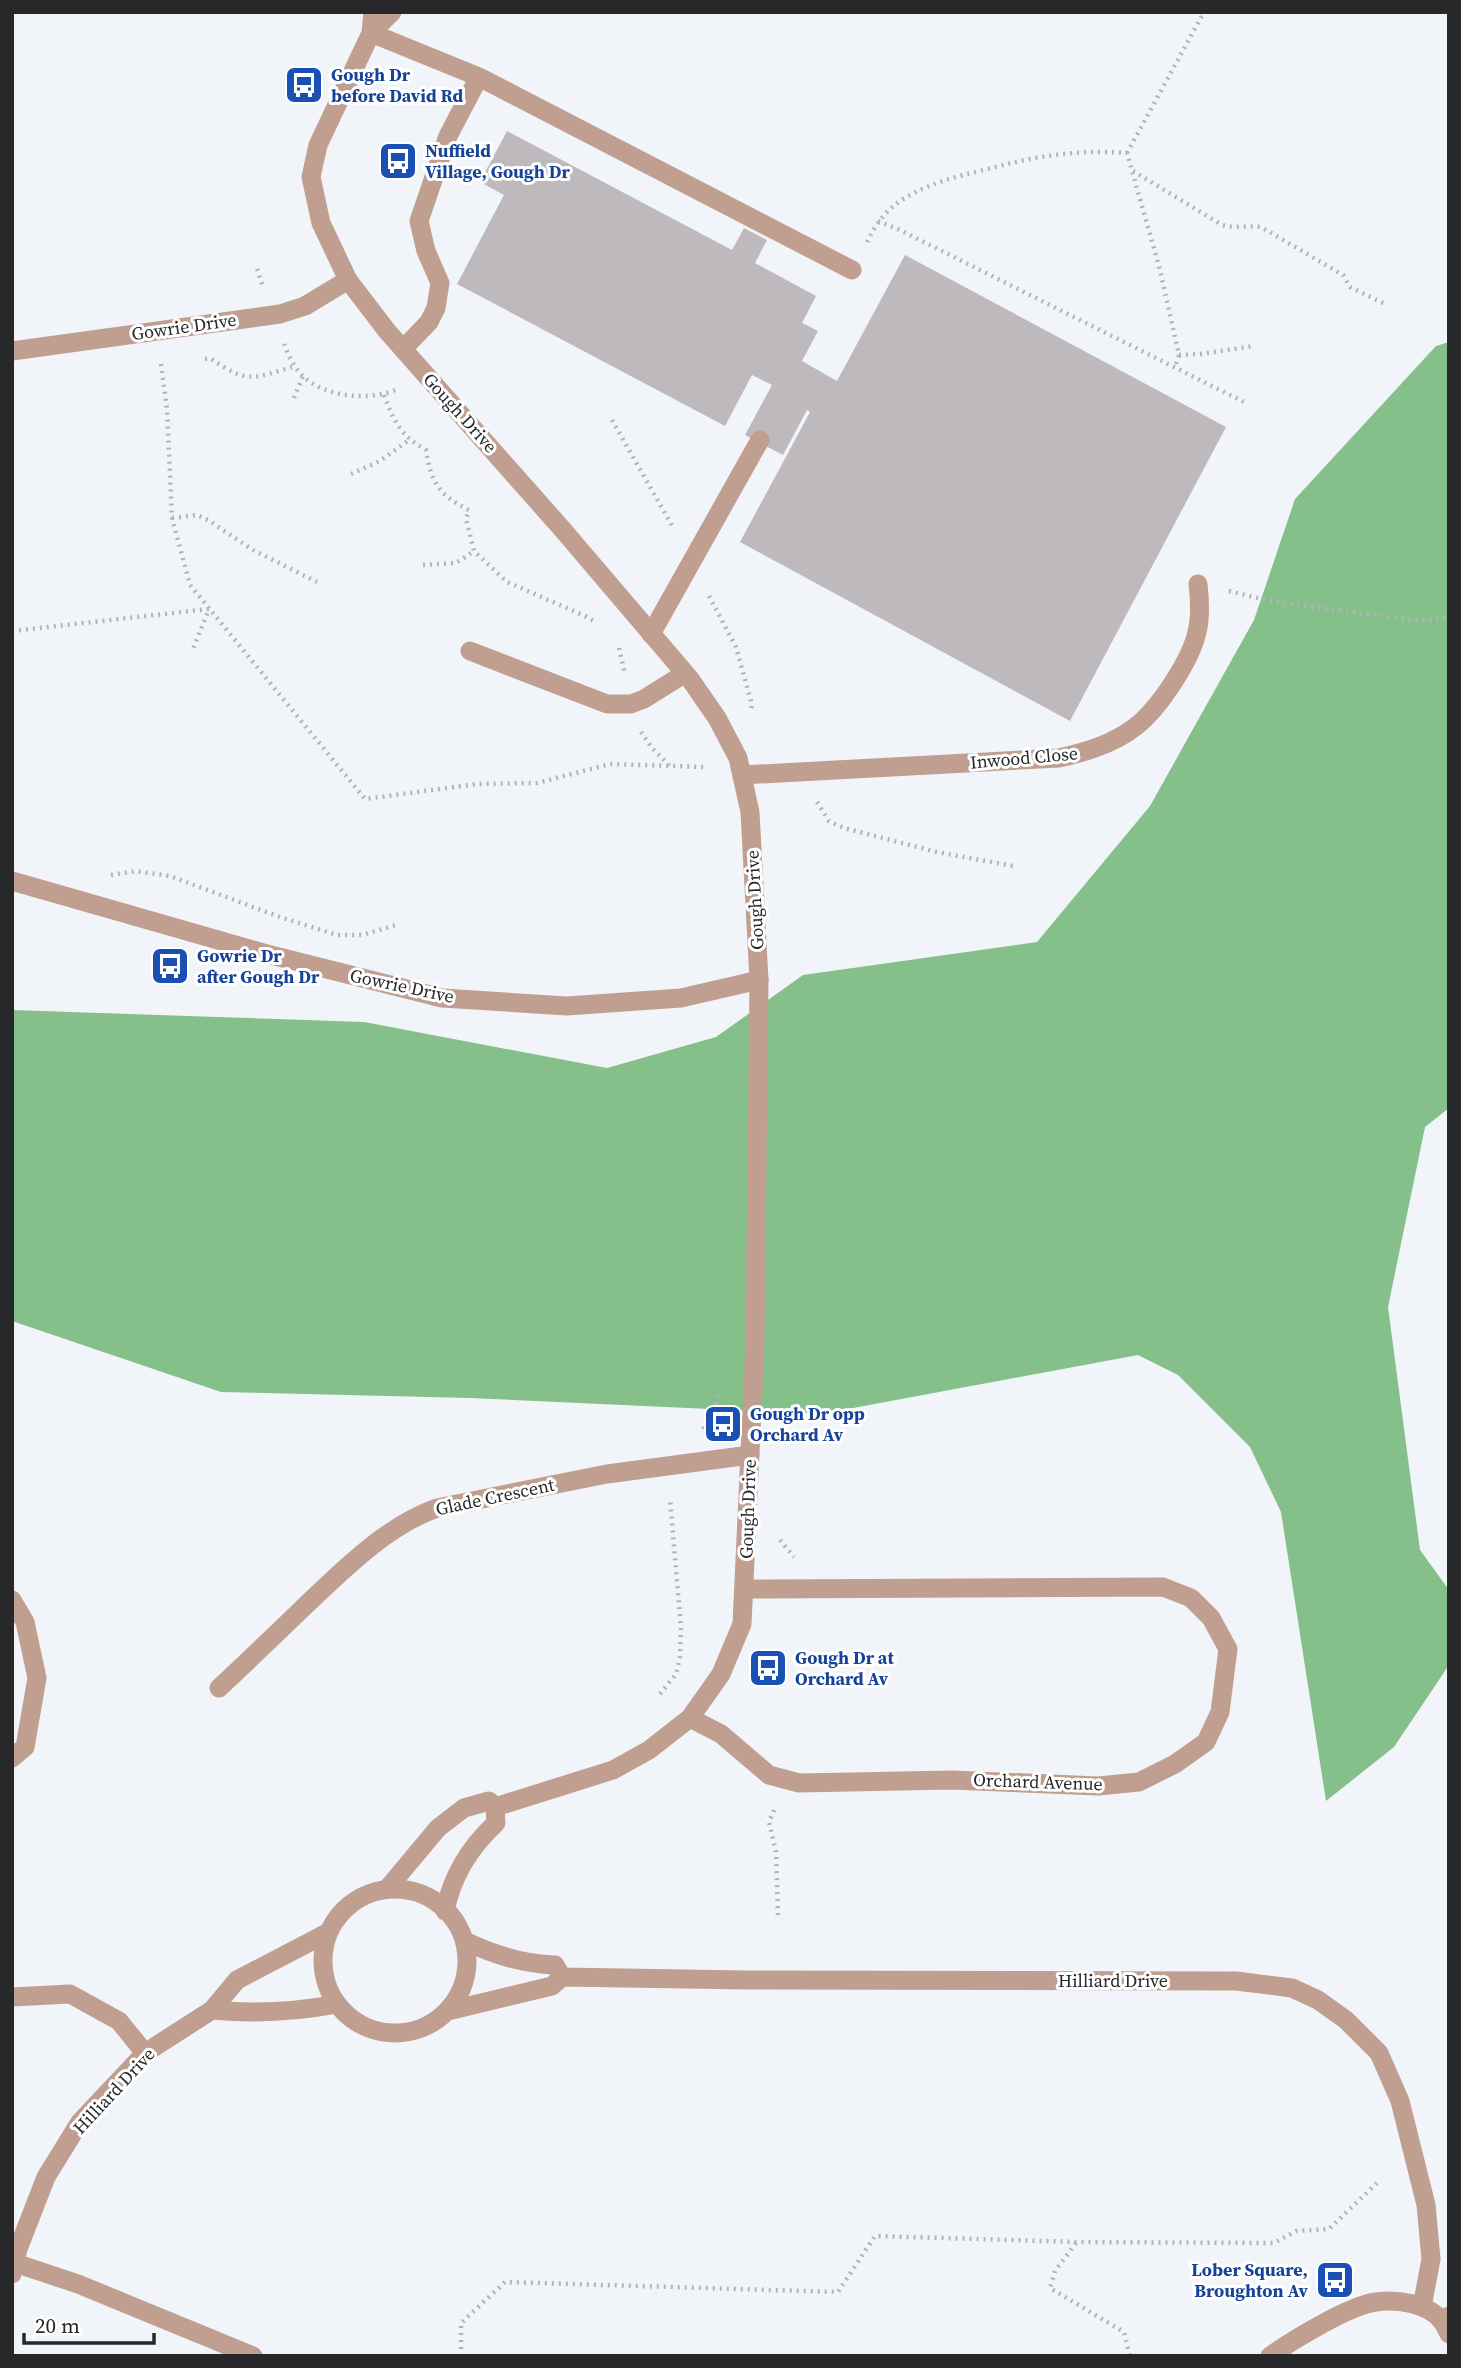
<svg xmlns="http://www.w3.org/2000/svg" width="1461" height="2368" font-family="'Source Serif 4',serif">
	<rect width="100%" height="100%" fill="#f1f5f9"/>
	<!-- forest -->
	<path fill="#85bf89" d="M1449,342v766l-24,19 -37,180 32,243 29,40v75l-55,82 -68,54 -45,-289 -31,-65 -72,-72 -40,-20 -317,59 -351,-16 -249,-6 -209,-71v-311l352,12 243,46 109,-31 87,-62 234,-33 113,-136 104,-186 41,-121 141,-153z"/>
	<!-- building -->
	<path fill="#beb9bc" d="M507,131l225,119 12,-22 23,12 -12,23 61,33 -14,27 16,8 -16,30 35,20 68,-126 321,172 -156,294 -330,-179 70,-130 -3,-2 -24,45 -38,-20 27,-50 -20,-10 -27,51 -268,-142 47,-89 -24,-13z"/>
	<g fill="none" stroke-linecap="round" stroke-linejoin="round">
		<!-- path -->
		<path stroke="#b1b4b7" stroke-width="4.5" stroke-dasharray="2 5" stroke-linecap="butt" d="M1127,153l77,-141
			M1133,171l89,54c14,4 25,0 39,2l82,48 7,12 35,17
			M878,221l22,9 344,172
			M867,242c9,-18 20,-34 38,-44 23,-14 49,-21 75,-27 51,-14 94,-22 147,-18l33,117 19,85 -4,12
			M257,269l6,18
			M284,344c4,11 11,25 20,33 23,21 66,24 94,12
			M1179,355l21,-1 54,-8
			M205,359l5,-1c39,27 43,20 86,8
			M161,364l6,45 5,109 18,67 175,214 112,-15 60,-1 73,-19 95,3
			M384,395c10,27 17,41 42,55 5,33 13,45 43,60l-3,9 8,32 33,31 78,34 12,7
			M294,398l9,-22
			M612,420l62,109
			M351,474l29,-13 29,-21
			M172,518l25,-3 11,5 45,30 64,32
			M423,565l33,-2 18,-12
			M1229,591l41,10 151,20 28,-5
			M709,596l27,51 16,58 -1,6
			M12,631l197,-22 -16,40
			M619,648l6,26
			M641,732l11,16 18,18
			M817,802l12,19 15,7 93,24 76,14
			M111,875l25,-4 34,5 107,40 60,19h25l34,-10
			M703,1429l8,-12 7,-21
			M780,1540l14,17
			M660,1694l16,-20 4,-17 1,-29 -11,-129
			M774,1810l-5,12 7,30 2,64
			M1076,2243l-21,28 -5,17 74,44 6,24
			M461,2356v-33l44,-41 333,10 37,-56 202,6 197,1 22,-12 33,-2 48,-46"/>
		<!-- service -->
		<path stroke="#c09f91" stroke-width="19" d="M371,33l108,44 373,193
			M371,33l21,-21
			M403,349l26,-27 7,-14 4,-25 -14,-32 -7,-30 29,-85 31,-59
			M12,351l268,-37 25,-8 43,-26 -27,-57 -10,-46 7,-32 53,-112 2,-21
			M651,634l109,-194
			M470,651l137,53h24l13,-5 40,-25
			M742,775l317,-17c27,-6 54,-14 76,-31 23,-17 56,-67 62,-95 4,-16 3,-31 1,-48
			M12,881l255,73 175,44 125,8 114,-8 78,-18
			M12,1600l13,22 12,56 -12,69 -13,11
			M219,1688c29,-27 57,-54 86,-82 38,-36 81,-80 132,-98l170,-34 143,-19
			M12,1997l58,-3 49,27 26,32
			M1270,2356c23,-16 80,-51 106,-54 20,-3 51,1 65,18 3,3 6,10 8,14"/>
		<!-- minor -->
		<path stroke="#c09f91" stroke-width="19" d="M348,280l39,51 176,199 127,149 27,39 21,40 12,54 9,168 -4,366 -13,278 -21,50 -31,44 -41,32 -36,20 -118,37
			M690,1718l31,16 48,41 30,8 153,-3 146,6 41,-4 36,-18 31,-22 14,-30 8,-63 -17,-31 -20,-20 -28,-11 -419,2
			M387,1889l51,-61 26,-20 25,-7 6,6
			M323 1961a72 72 0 1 1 144 0a72 72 0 1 1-144 0Z
			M445,1911c7,-35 25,-64 51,-88l-1,-16
			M465,1941c29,14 58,23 90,24l7,12
			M212,2010c42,4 83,2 125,-6
			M448,2011l104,-25 10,-9 184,3 490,1 56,7 26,12 28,20 33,33 21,48 26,104 5,54 -9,48
			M15,2263l63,21 175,72
			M12,2274l6,-25 28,-72 34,-55 65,-69 67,-43 25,-30 92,-48
			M1441,2320l8,-4"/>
	</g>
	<!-- icons -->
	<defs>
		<symbol id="bus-square" viewBox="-11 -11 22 22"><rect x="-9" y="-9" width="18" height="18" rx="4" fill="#1a4fb4" stroke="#fff"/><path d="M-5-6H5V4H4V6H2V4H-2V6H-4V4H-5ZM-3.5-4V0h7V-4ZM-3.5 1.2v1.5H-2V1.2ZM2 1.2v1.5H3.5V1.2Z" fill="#fff"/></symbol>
	</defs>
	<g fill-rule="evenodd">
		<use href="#bus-square" x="282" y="63" width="44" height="44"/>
		<use href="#bus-square" x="376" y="139" width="44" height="44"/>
		<use href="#bus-square" x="148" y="944" width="44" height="44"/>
		<use href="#bus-square" x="701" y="1402" width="44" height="44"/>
		<use href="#bus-square" x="746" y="1646" width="44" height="44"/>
		<use href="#bus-square" x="1313" y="2258" width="44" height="44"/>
	</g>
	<g text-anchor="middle" stroke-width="6" stroke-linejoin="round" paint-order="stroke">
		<!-- transit labels -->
		<g font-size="18" font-weight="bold" fill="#164399" stroke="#fff" text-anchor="start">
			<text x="331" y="81">Gough Dr<tspan x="331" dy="21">before David Rd</tspan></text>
			<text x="425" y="157">Nuffield<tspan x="425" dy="21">Village, Gough Dr</tspan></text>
			<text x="197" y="962">Gowrie Dr<tspan x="197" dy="21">after Gough Dr</tspan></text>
			<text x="750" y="1420">Gough Dr opp<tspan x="750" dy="21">Orchard Av</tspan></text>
			<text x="795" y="1664">Gough Dr at<tspan x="795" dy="21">Orchard Av</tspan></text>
			<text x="1308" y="2276" text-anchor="end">Lober Square,<tspan x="1308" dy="21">Broughton Av</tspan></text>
		</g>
		<!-- street labels -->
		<g font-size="18" fill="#262829" stroke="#fff">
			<text transform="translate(184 327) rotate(-8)" y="6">Gowrie Drive</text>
			<text transform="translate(460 413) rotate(48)" y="6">Gough Drive</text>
			<text transform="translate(1024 758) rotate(-5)" y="6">Inwood Close</text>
			<text transform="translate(755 900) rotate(-93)" y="6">Gough Drive</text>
			<text transform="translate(402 986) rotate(12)" y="6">Gowrie Drive</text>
			<text transform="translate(495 1497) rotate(-12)" y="6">Glade Crescent</text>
			<text transform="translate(748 1509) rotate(-88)" y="6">Gough Drive</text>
			<text transform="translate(1038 1782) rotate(2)" y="6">Orchard Avenue</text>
			<text x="1113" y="1987">Hilliard Drive</text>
			<text transform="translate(114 2091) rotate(-47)" y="6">Hilliard Drive</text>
		</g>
	</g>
	<!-- border -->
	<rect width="1461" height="2368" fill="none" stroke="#262829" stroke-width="28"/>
	<!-- scale -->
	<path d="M24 2333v10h130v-10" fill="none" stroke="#262829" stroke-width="3.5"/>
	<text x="35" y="2333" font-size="21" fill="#262829" stroke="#ffffff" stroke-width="5" paint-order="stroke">20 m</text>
</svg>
